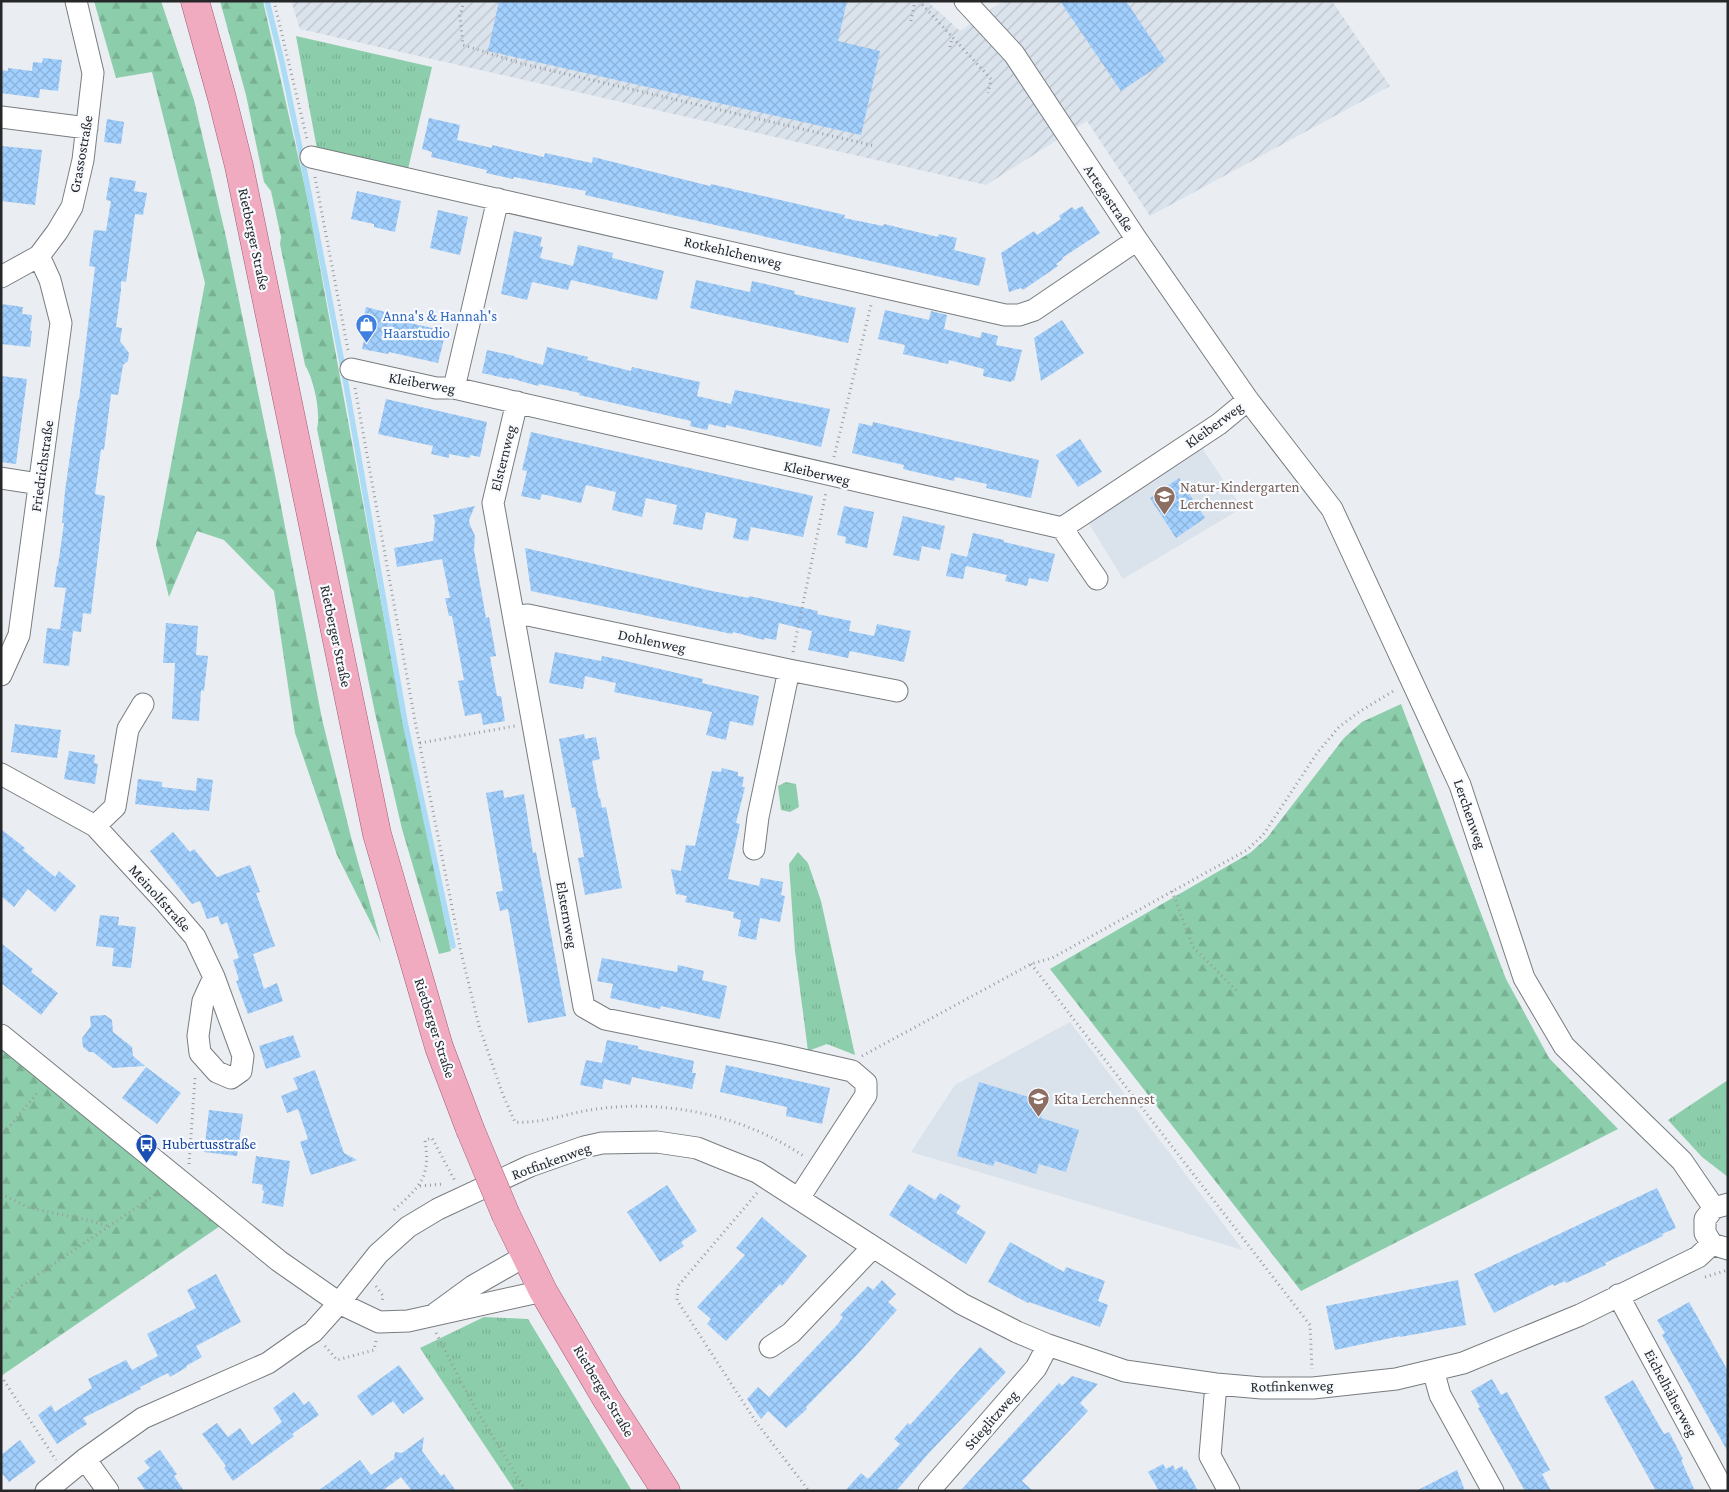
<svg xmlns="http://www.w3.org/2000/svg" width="1729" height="1492" font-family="'Crimson Pro',serif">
	<defs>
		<pattern id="industrial-furrows" width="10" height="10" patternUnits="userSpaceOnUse" patternTransform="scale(1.25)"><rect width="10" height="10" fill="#dae2ec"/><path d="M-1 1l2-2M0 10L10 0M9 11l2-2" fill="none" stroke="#bbc2ca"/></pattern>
		<pattern id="grass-tufts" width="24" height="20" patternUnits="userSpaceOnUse" patternTransform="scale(1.25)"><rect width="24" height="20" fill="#8cceab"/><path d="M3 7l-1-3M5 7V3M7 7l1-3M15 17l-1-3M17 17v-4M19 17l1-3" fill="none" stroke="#79b193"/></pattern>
		<pattern id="forest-firs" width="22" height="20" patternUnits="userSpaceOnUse" patternTransform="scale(1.25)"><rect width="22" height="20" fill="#8cceab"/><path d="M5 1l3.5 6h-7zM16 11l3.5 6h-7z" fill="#79b193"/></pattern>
		<pattern id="building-cross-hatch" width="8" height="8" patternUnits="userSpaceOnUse" patternTransform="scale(1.25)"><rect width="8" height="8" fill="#a1cffe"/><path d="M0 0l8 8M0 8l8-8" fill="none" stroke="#8ab2da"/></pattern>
	</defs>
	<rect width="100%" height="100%" fill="#eaedf1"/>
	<!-- built -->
	<path fill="#dae2ec" d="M1200,445l42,63 -119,71 -35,-57z
		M1070,1022l173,228 -332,-98 44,-67z"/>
	<!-- industrial -->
	<path fill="url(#industrial-furrows)" d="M291,1h636l33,30 43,-30h329l58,85 -240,130 -63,-95 -101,64 -686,-156z"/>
	<!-- grass -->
	<path fill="url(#grass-tufts)" d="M296,36l136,31 -24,102 -91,-20z
		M786,782l10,2 3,23 -9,5 -9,-2 -3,-24z
		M798,852l10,11 13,38 34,154 -28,-11 -19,7 -13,-100 -6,-87z
		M1728,1080v97l-26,-20 -34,-37z
		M484,1317l44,2 104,172h-117l-95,-143z"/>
	<!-- forest -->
	<path fill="url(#forest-firs)" d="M94,1h67l33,99 32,137 49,238 47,244 29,118 30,106 -44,-88 -42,-122 -21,-142 -50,-51 -27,-9 -28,66 -13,-52 49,-262 -53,-211 -36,6z
		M220,1h43l44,195 85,466 59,289 -12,3 -37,-125 -27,-116 -58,-284c4,-17 -3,-49 -12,-64l-25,-121 1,-7 -10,-46 -7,-9 -18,-87z
		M1401,704l105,275 43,79 69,71 -317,162 -251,-322 200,-116 17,-15 77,-100 18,-16z
		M1,1047l222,177 -222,152z"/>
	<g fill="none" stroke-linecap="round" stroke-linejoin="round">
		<!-- stream -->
		<path stroke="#abdbf5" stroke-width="5.5" d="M267,1l15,61 20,96 42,215 61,349 48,224"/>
	</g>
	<!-- building -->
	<path fill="url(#building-cross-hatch)" d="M499,1h348l-9,40 42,10 -19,84 -373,-84z
		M1060,1h66l40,60 -45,30z
		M43,58l19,2 -4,31 -18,-2 -1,9 -38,-5v-23l7,1v-3l24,3 1,-9 9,1z
		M429,118l31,7 -3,15 35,8v-3l52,12 1,-4 47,10 1,-6 117,29 1,-2 134,31 -1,3 39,8 1,-2 54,13 1,-3 18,4 -3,12 32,8 -7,28 -394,-91 1,-4 -72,-14 -1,2 -27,-6 1,-3 -56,-13 1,-5 -10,-3z
		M107,119l17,3 -3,22 -17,-2z
		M1,146l41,4 -7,55 -34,-4z
		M110,177l26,4 -2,10 13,2 -4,22 -8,-1 -9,68 -5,-1v9l-5,37 6,1 -2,13 9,12 -1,8 -5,4 -5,30 -7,-1 -7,56 -3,-1 -6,45 10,2 -14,118 -8,-1 -2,19 -8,-1 -4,35 -26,-3 4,-35 26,3 -13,-2 6,-41 -12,-1 3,-21h1l6,-43h-2l3,-32 13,-91h1l16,-133 -6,-1 5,-36 12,1 5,-30 -5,-1z
		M357,191l44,10 -6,31 -21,-5v-3l-23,-5z
		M1082,206l18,27 -38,25 1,1 -7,5 2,2 -35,24 -2,-2 -12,4 -8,-39 33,-22 3,4 24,-16 -2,-3 13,-9 3,3z
		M438,210l30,7 -8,38 -30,-7z
		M514,231l28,6 -2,9 3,1 -3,11 33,8 5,-21 35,8 -1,5 52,13 -7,29 -86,-20 -3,10 -36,-8 -5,18 -26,-6z
		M696,280l54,12 2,-11 43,10 -1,3 62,14 -8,35 -158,-35z
		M1,304l22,3 -1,7 10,1 -2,16h2l-2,16 -29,-3z
		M366,307l31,8 -1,5 50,11 -8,32 -49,-11 -1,2 -26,-5 4,-18 -5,-2z
		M885,310l44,10 2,-9 16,4 -3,14 36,9 2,-6 16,4 -2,9 26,5 -8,31 -2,-1 -1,2 -28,-6 1,-7 -35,-9 -1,4 -45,-10 2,-9 -27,-6z
		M1062,320l22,33 -43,28 -7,-43z
		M547,347l41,10 -1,3 44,11 1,-4 68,15 -3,14 34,8 4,-14 95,19 -9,38 -95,-22v3l-17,-4 -2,6 -17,-4 1,-5 -112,-26 1,-2 -41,-9 -1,2 -28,-8 -1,1 -27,-6 5,-23 28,6 -1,1 29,8z
		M1,376l26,3 -11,85 -15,-2z
		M386,399l101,23 -7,35 -10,-2v3l-21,-4v4l-18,-4 2,-8 -55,-12z
		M873,422l166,38 -8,38 -45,-10 1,-4 -32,-7 -1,4 -51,-12 1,-4 -52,-12 7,-30 13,3z
		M531,432l282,64 -9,37 -1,4 -52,-10 -3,14 -15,-3 4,-19 -31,-7 -4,18 -29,-6 4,-19 -31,-7 -4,19 -30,-7 4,-18 -30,-7 -5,18 -39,-9 -2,6 -19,-4 6,-25 -5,-1z
		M1080,439l22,33 -24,15 -22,-32z
		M1179,478l26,40 -29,20 -26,-40z
		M475,506l-6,14 1,5 5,11 -1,14 12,68 3,-1 7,39 -6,1 7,39h4l4,25 -22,4 -2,-12 -16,3 -7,-35 6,-1 -12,-64h-3l-4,-18h5l-8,-39 -45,8 -3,-19 39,-7 2,-20 -2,-6z
		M844,506l30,6 -7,36 -22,-5 1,-6 -9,-2z
		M903,516l42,10 -5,24 -18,-4 -3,15 -26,-6z
		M973,533l31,7v2l51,12 -7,28 -19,-4 -2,8 -22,-5 2,-6 -41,-9 -3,13 -17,-3 5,-23 16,4z
		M525,548l187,43 37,7v-2l69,15 -1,3 34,7 -2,10 25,5 3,-12 34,7 -7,31 -54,-11 -2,7 -40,-8 4,-19 -33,-8 -3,17 -11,-2 -1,2 -31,-8 -1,2 -201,-43z
		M166,623l32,3 -2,29 12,1 -4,35 -3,-1 -2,31 -27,-2 3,-56h-12z
		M555,652l46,9 1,-5 19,4 82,19 -1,4 57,13 -6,30 -23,-5 -4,19 -20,-5 6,-23 -98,-20 2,-9 -31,-7 -2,13 -34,-6z
		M15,724l46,6 -4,28 -46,-6z
		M584,734l1,5 11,-2 4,22 -8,2 7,38 1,-1 2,10 4,-1 16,81 -37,7 -7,-37 6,-1 -9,-50 -3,1 -13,-69z
		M69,751l26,4 -1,8 4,1 -3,20 -31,-5z
		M722,768l16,4v4l6,1 -2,10h3l-9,36 4,1 -12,55 31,7 2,-8 22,4 -2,13 4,1 -5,26 -20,-4 -4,22 -18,-4 3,-16 -8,-2 1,-6 -49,-10 2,-6 -11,-2 -5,-25 10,2 5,-26 9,1 17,-75 9,1z
		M197,778l16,2 -4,31 -20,-2v1l-54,-6 3,-25 24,3v5l34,4z
		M503,790l1,8 20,-4 9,59 3,-1 30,164 -38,7 -20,-114 -8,2 -4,-19 7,-1 -17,-98z
		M1,829l24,19 -2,2 32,27 4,-6 17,15 -21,26 -27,-23 -14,18 -13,-11z
		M173,832l17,20 4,-3 23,28 33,-12 10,27 -4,1 19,53 -22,8 11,35 13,-6 6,18 -35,13 -12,-33 3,-1 -6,-20 6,-2 -12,-36 -6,3 -3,-9 -11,3 -7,-18 -8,3 -42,-53z
		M100,915l19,2 -1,8 18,2 -5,41 -19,-2 2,-18 -18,-2z
		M1,943l32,26 -2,3 27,21 -17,22 -40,-32z
		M602,958l75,14 1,-7 26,6 -2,9 25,6 -7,33 -59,-13 -1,3 -50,-11 3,-14 -16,-3z
		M105,1015l7,5 1,12 19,15 1,9 12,10 -32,2 -20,-16h-4l-6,-5 -1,-9 9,-12 -1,-10z
		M293,1035l8,22 -35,12 -7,-23z
		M607,1040l31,6v3l56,12 -2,12h4l-4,16 -60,-12 -2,8 -26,-6 -2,10 -22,-4 6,-25 16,3z
		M726,1065l104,23 -8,36 -36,-8 1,-9 -67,-15z
		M146,1067l35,26 -24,31 -35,-26z
		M315,1070l29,83 13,7 -46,15 -11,-33 8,-3 -10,-30 -11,4 -6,-17 17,-7 -5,-11z
		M979,1082l66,20 -4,16 38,12 -13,42 -27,-8 -3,10 -41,-13 -2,5 -36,-10z
		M209,1110l34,4 -6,42 -33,-4z
		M256,1156l34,5 -7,46 -21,-4 2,-12 -2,-1 1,-5 -11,-2z
		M909,1184l26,16 5,-7 21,13 -5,7 30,19 -20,32 -77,-49z
		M667,1185l30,46 -16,11 3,4 -24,16 -33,-50z
		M1657,1188l19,40 -14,6 1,2 -58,27 1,2 -40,18 -1,-2 -11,5 -1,-2 -59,29 -20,-39z
		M762,1217l45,39 -25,30 -2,-2 -54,57 -19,-17 4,-5 -14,-12 48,-52 -9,-7z
		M1010,1242l54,30 2,-5 39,14 -7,20 10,4 -8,22 -71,-25 -1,1 -40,-21z
		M216,1274l25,48 -45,24 6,11 -16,9 1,1 -17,10 -2,-4 -28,14 1,2 -58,29 4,6 -30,20 -19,-29 13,-10 4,7 37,-24 -4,-9 38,-19 6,10 26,-14 -11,-22 49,-26 -9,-18z
		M882,1280l14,14 -8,8 9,8 -41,46 -50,51 1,2 -21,19 -18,-17 -7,8 -14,-20 11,-12 11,10 68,-72 6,-8 -3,-2 28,-29 5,4z
		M1458,1280l8,45 -66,12v-1l-65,14 -9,-44z
		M1689,1302l39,69v81l-66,-117 3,-2 -8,-13z
		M980,1347l26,25 -78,82 -32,37h-51l16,-18 7,6 32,-35 -6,-5 14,-16 2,2z
		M399,1365l25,34 -21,15 -10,-13 -21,15 -15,-20z
		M1072,1376l26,8 -18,19 8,8 -66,70 11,10h-73l99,-108 3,3z
		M1492,1379l9,16 6,-3 43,78 -8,4 9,17h-26l-47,-83 2,-1 -9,-16z
		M1633,1380l31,54 5,-2 14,27 -2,1 14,31h-39l-52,-94z
		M294,1392l10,13 5,-4 10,14 -27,19 2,2 -61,45 -9,-13 2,-2 -24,-32 15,-11 11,14 12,-9 12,17 30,-23 -9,-14z
		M424,1437l-2,14 19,25 3,-2 12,17h-44l-11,-14 -19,14h-64l42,-31 11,15 23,-16 1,-7 7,1z
		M20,1440l16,22 -27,20 -8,-10v-17z
		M160,1450l17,24 -3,2 10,15h-38l-9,-13 13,-10 -6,-7z
		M1163,1464l3,5 7,-4 2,5 7,-4 2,5 2,-2 12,22h-39l-11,-19z
		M1457,1470l8,21h-49z"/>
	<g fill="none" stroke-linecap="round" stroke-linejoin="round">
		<defs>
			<path id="minor" d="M965,1l49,53 123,186 111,160 84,109 128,276 64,193 40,68 118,115 32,47
				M1,117l86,11
				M311,157l694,158h14l15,-5 103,-70
				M1,277l38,-21 18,-24 15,-25 11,-47 10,-87 -17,-72
				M351,369l85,19h18l608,140 157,-104 29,-24
				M454,388l44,-189
				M517,402l-24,101 91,504 21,12 172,35 75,17 14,12v12l-67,103
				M1,478l38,6
				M1062,528l35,51
				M514,616l14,-1 261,55 108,21
				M1,675l18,-40 42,-312 -11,-43 -11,-24
				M1,774l94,52 71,77 29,34 19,40 29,79 -2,15 -10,7 -14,-6 -17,-19 -2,-17 5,-35 11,-24
				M95,826l20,-19 13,-78 15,-25
				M754,849l4,-32 31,-147
				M1,1035l278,226 60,42 40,19 29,-1 135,-30
				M1728,1204l-14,4 -9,11v14l7,11 16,5
				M1618,1295l106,196
				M436,1313l37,-27 54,-31
				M770,1347l21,-14 81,-85
				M1433,1370l7,25 53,96
				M1216,1384l-6,72 19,35
				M85,1459l23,32
				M46,1491l39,-32 58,-41 125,-55 34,-24 11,-7 26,-29 39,-49 30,-27 30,-18 92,-43 54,-19 18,-4 55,-1 40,6 27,11 33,13 205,132 55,28 31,13 77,26 91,13 46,4h51l83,-9 67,-16 117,-48 118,-58 14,-13
				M929,1491l107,-123 12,-23"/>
			<path id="major" d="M195,1l27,97 17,68 138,668 62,213 31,82
				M506,1215l37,76 63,107 60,93"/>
		</defs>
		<!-- minor casing -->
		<use href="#minor" stroke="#787c7f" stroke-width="23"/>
		<!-- major casing -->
		<use href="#major" stroke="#a45871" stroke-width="29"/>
		<!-- path -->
		<path stroke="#999c9f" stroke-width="3" stroke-dasharray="1 4" stroke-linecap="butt" d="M274,1l33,138
			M464,1l-4,15 3,29 60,19 352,82
			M919,1l72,78 -3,14
			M911,21l4,-20
			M950,47l2,-9
			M315,177l33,173
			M355,388l60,333 46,231 18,74 24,69 12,27c25,2 50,-8 75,-12 73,-12 154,5 215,47
			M834,457l37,-152
			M793,652l33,-160
			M420,743l95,-17
			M1172,891l21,56 46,46
			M1031,964l279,361 2,44
			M862,1056l169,-92 21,-6 195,-108 16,-15 54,-82 22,-26 20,-15 36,-22
			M1,1137l38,-46
			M189,1164l6,-86
			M420,1186l23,-2
			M757,1193l-79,93 -1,14 79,122 53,69
			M1,1194l29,14 57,12 21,6
			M394,1210c26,-24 37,-32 31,-70l7,-2 23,43
			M1705,1277l23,-7
			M376,1286l7,10 -1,6
			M1,1314l19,-27 142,-97
			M436,1333l34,66 56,92
			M325,1346l12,14 37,-10 2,-9
			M1,1376l55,84"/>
		<!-- minor -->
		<use href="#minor" stroke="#fff" stroke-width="21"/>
		<!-- major -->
		<use href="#major" stroke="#f1abc1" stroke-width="28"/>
		<defs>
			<path id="major-bridge" d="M470,1129l36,86"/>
		</defs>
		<!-- major-bridge casing -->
		<use href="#major-bridge" stroke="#a45871" stroke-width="29" stroke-linecap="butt"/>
		<!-- major-bridge -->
		<use href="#major-bridge" stroke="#f1abc1" stroke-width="28"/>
	</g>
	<!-- icons -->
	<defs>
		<symbol id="shop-pin" viewBox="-11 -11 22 30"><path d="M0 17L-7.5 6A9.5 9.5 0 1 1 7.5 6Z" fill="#3f7fe0" stroke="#f7fafe"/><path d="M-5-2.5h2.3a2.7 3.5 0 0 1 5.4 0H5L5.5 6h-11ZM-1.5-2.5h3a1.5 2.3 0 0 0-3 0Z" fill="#fff"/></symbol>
		<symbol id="school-pin" viewBox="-11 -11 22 30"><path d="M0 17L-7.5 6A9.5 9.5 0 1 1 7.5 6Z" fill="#8d6e63" stroke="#f7fafe"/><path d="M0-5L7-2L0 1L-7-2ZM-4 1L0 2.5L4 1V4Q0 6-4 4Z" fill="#fff"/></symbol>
		<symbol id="bus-pin" viewBox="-11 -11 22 30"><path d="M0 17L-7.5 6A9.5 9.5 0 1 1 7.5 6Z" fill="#1a4fb4" stroke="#f7fafe"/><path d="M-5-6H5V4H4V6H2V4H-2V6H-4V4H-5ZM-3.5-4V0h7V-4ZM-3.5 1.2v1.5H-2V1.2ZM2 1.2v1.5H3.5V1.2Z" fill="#fff"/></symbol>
	</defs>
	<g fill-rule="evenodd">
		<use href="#shop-pin" x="354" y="312" width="25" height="34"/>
		<use href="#school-pin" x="1152" y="484" width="25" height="34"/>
		<use href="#school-pin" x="1026" y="1086" width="25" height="34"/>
		<use href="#bus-pin" x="134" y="1132" width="25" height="34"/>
	</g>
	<g text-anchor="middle" stroke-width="4.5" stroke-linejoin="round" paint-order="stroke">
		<!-- street labels -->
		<g font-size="15" fill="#262729" stroke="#f7fafe">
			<text transform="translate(81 154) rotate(-80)" y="5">Grassostraße</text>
			<text transform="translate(1109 198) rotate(56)" y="5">Artegastraße</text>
			<text transform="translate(254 239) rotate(78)" y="5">Rietberger Straße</text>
			<text transform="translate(733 252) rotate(13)" y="5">Rotkehlchenweg</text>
			<text transform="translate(422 383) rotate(10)" y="5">Kleiberweg</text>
			<text transform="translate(1214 425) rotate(-36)" y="5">Kleiberweg</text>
			<text transform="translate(503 458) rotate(-76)" y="5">Elsternweg</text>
			<text transform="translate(42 466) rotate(-82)" y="5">Friedrichstraße</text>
			<text transform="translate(817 473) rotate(13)" y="5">Kleiberweg</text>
			<text transform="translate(336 636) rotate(78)" y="5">Rietberger Straße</text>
			<text transform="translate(652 641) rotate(12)" y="5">Dohlenweg</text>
			<text transform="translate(1470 814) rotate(71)" y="5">Lerchenweg</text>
			<text transform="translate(160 898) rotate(48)" y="5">Meinolfstraße</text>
			<text transform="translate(567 915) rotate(80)" y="5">Elsternweg</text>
			<text transform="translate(435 1028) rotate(72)" y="5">Rietberger Straße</text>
			<text transform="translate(551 1161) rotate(-20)" y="5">Rotfinkenweg</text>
			<text transform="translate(1292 1386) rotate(-1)" y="5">Rotfinkenweg</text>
			<text transform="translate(604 1391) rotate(59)" y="5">Rietberger Straße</text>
			<text transform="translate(1671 1393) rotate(62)" y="5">Eichelhäherweg</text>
			<text transform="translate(991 1420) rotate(-49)" y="5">Stieglitzweg</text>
		</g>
		<!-- shop labels -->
		<g font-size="15" fill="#366cbe" stroke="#f7fafe" text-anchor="start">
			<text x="383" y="321">Anna's &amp; Hannah's<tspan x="383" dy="17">Haarstudio</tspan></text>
		</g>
		<!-- education labels -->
		<g font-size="15" fill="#785e54" stroke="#f7fafe" text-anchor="start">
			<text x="1180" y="492">Natur-Kindergarten<tspan x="1180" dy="17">Lerchennest</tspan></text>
			<text x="1054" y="1104">Kita Lerchennest</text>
		</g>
		<!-- transit labels -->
		<g font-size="15" fill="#164399" stroke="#f7fafe" text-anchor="start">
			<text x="162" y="1149">Hubertusstraße</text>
		</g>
	</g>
	<!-- border -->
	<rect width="1729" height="1492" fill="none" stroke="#262729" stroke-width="5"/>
</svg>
